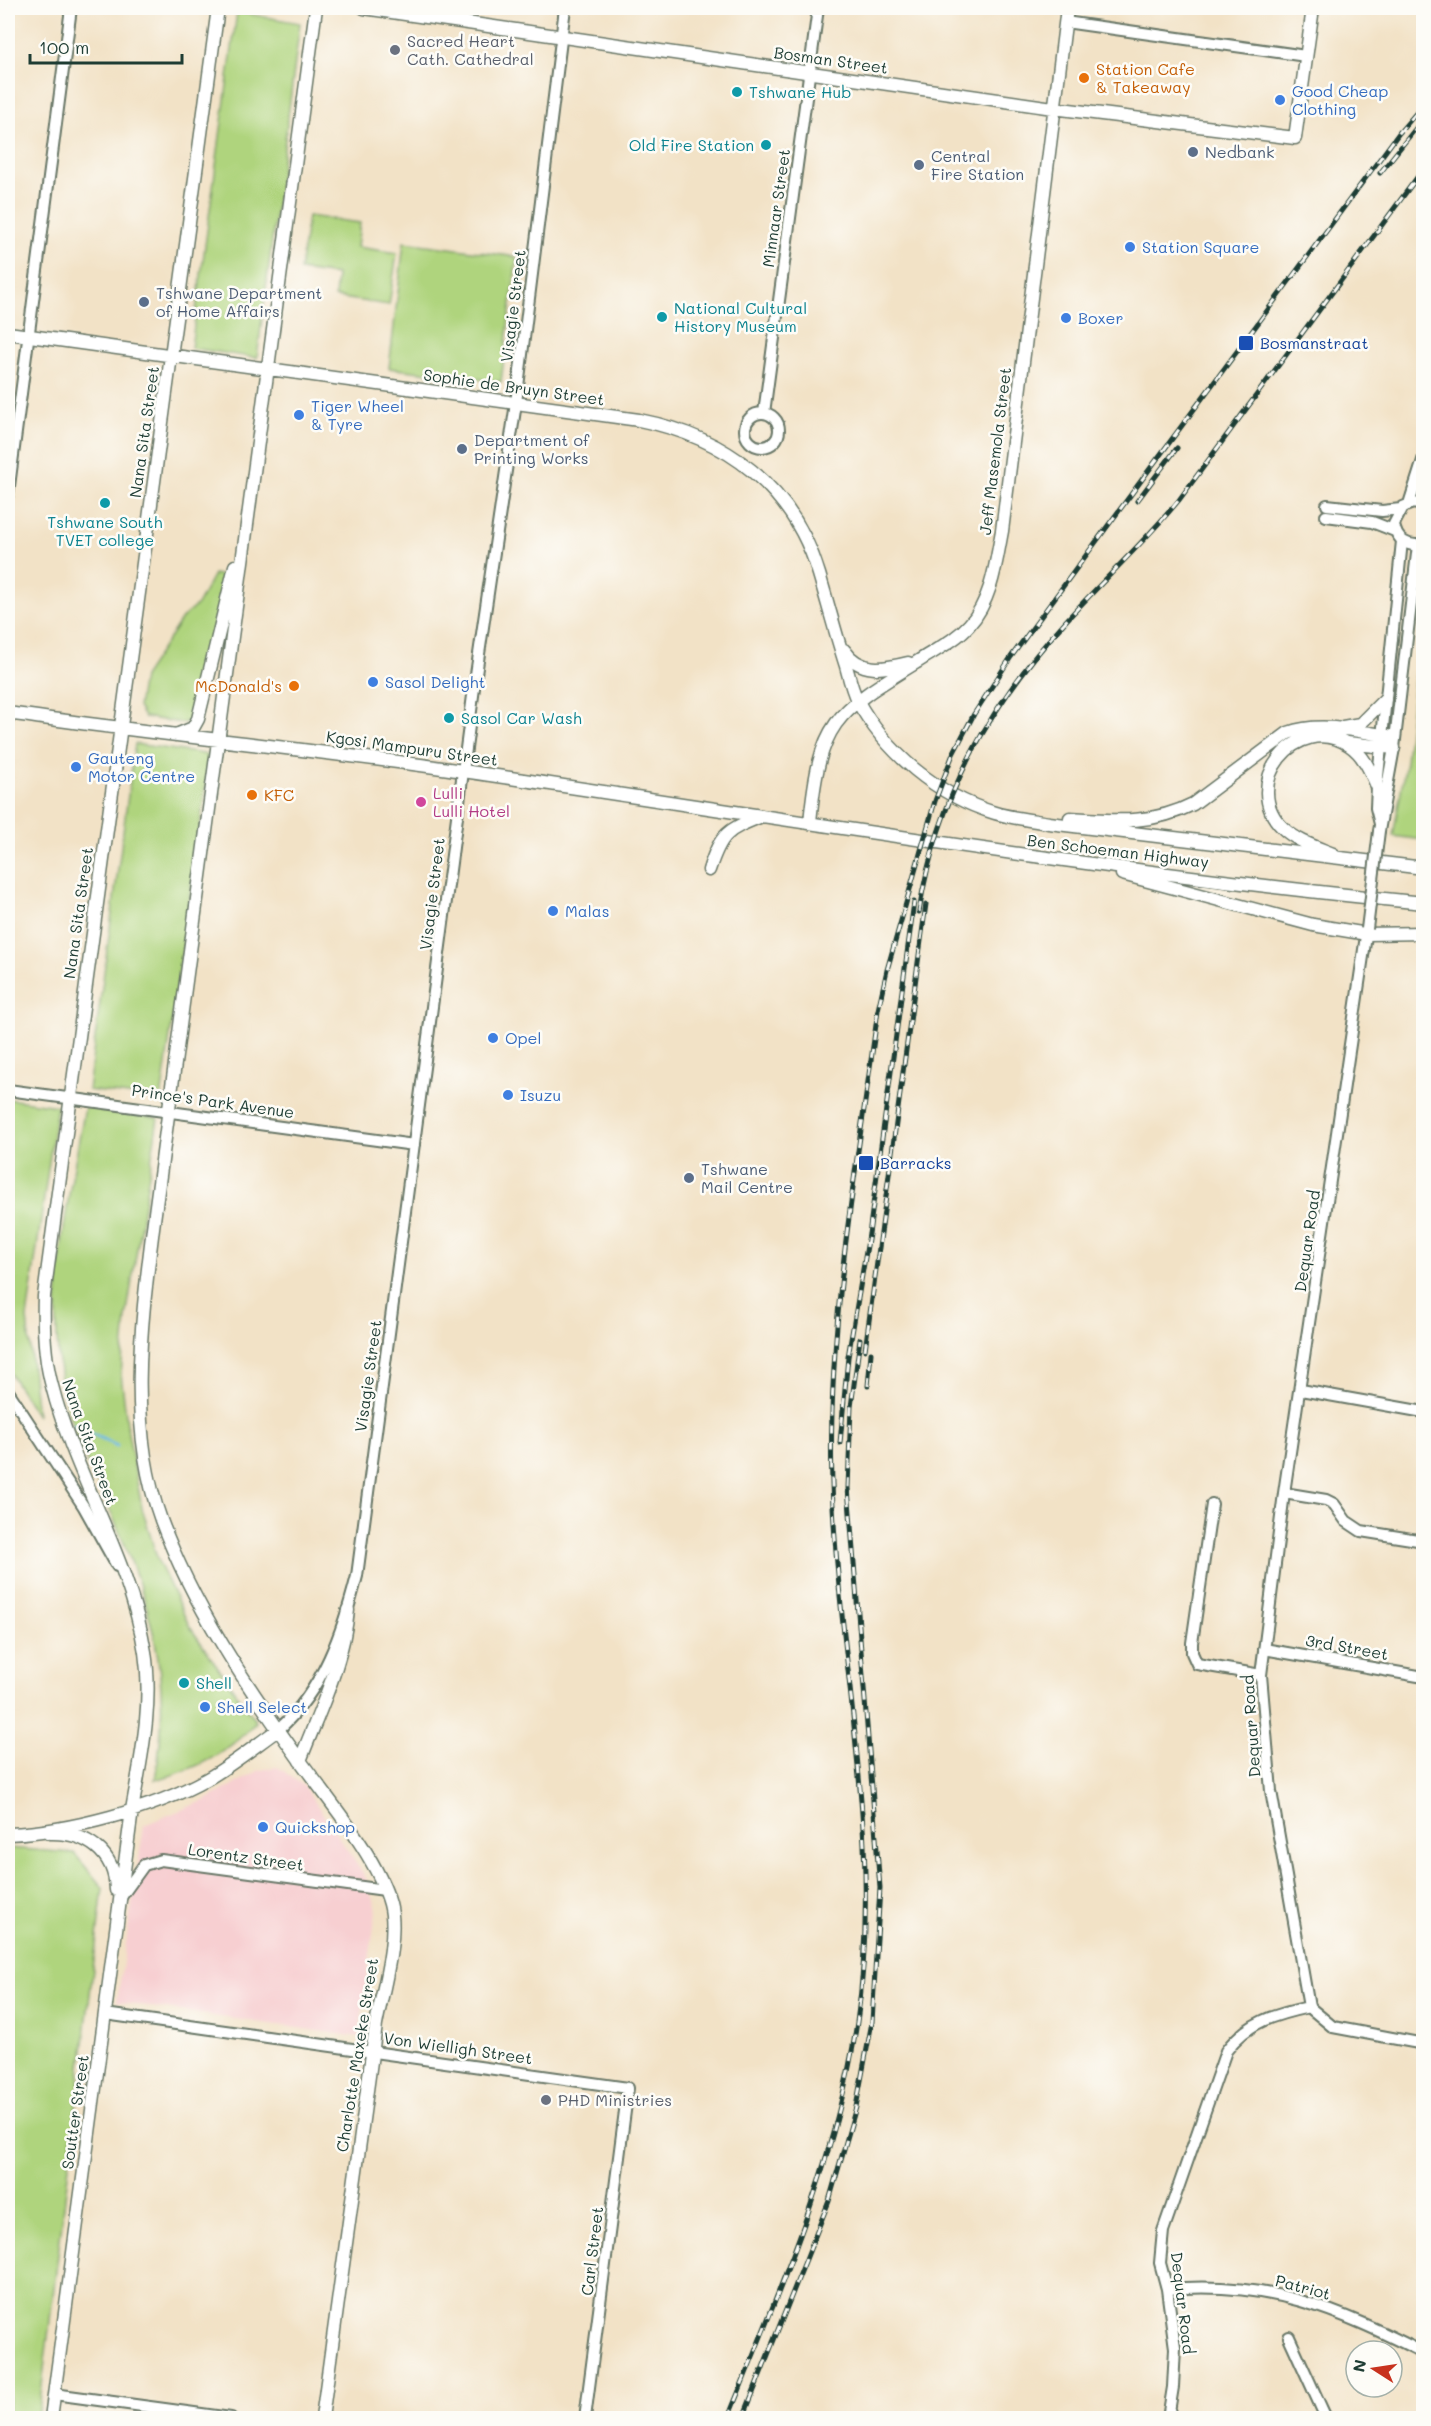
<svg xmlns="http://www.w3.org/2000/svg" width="1431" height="2426" font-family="Mali,sans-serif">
	<rect width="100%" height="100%" fill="#fdfcf7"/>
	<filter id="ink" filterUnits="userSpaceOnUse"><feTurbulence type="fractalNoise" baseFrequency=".0167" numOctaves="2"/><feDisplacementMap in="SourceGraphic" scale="12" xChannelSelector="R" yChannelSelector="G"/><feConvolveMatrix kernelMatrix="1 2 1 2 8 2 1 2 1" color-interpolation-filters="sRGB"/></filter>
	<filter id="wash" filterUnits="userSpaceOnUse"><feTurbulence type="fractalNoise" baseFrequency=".008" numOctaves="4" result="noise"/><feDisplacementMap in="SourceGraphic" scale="24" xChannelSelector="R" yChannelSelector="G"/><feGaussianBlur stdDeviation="1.35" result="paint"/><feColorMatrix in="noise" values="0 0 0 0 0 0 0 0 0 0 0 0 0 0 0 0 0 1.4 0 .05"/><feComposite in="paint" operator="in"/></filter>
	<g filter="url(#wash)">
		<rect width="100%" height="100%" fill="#f2e2c6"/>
		<!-- built -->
		<path fill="#f7cfd1" d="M278,1767l27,20 61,91 10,32 -17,127 -242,-35 27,-177 64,-26 52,-29z"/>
		<!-- green -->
		<path fill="#afd47d" stroke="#678858" stroke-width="1.5" d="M237,12l63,11 -43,335 -66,-10z
			M308,216l52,7 -3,24 40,6 -8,52 -54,-8 2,-22 -37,-5z
			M404,242l113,15 -16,125 -112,-14z
			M214,574l13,3 -36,139 -3,6 -6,1 -38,-6 -6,-10 5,-30 40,-60 14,-12z
			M1423,600v240l-30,-4 13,-74z
			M135,744l75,11 -49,344 -73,-9z
			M8,1099l49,7 -30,212 10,98 -29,-46z
			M85,1107l73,11 -32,200 -5,56 7,59 14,75 16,53 32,66 66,95c-29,32 -59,47 -101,58 19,-107 -4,-175 -46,-272 -15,-32 -32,-66 -42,-100 -25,-93 1,-207 18,-301z
			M8,1848l66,5 29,35 -65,530h-30z"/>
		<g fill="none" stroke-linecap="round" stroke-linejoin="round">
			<!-- stream -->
			<path stroke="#6bbae5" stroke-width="3" d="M74,1425l43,21"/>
		</g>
	</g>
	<g filter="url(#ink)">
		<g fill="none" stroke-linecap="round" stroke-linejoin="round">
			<defs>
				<path id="minor" d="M1065,22l241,34
					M764,413l54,-405
					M745 430a17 17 0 1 1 34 0a17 17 0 1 1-34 0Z
					M8,494l63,-486
					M1409,504l15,-47
					M1327,505l55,6 19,-2
					M1424,505l-11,-2 -10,4 -9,17c2,16 14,24 30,20
					M1326,516l46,6 23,9
					M1380,824l-4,-16 1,-22 25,-245
					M1379,831l15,-83 24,-203
					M1367,929l-83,564 -23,182 10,116 38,216 24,20 91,17
					M8,1090l406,55
					M1301,1390l123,22
					M8,1391l76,116 33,59
					M1284,1493l42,7 8,4 12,17 15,10 63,10
					M1212,1504l-20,139v10l5,11 64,11
					M1264,1649l160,28
					M279,1729c44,-39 64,-98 78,-153l117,-888 42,-285 49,-395
					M121,1897l23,-32 17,-5 224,30
					M105,2014l523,74 -43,330
					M1167,2289c101,-9 168,19 257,64
					M1289,2337l37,81
					M54,2394l177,24
					M1168,2418l5,-31 2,-39 -8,-59 -7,-26 3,-32 63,-180c21,-29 50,-37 83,-44"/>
				<path id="major" d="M316,8l-163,1220c-12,96 -26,199 8,292 32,86 85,165 138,239 29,41 78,97 91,145 9,33 -8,88 -14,121l-54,393
					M364,8l689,100 242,30 18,-130
					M8,333l631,87c87,17 154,67 180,154 9,30 17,61 27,92 3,11 6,24 11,34 29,53 81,96 138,113 17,5 36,7 54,10l375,45
					M844,650c16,24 40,19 64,13
					M8,713c151,22 304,36 455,58 320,47 639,101 961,132
					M1343,727l17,-3 25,-25
					M176,735l17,-7 5,-9 37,-153
					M1347,743l47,5
					M1070,818c45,3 82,7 123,-14l95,-71c33,-12 72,-1 106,4
					M810,822c10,-101 24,-109 107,-160 18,-12 38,-21 52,-37 23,-25 27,-63 33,-94l65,-523
					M1333,854c-17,-7 -36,-13 -49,-25 -47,-44 13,-118 65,-84 14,9 21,25 28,41
					M709,870c12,-37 18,-40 53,-54
					M1122,874l191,51 54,9 57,-1
					M300,1761c19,-50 43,-97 48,-151
					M50,1833c36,-1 65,19 66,57
					M8,1834c60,-2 146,-25 199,-55 25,-14 48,-33 72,-50
					M51,2418l81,-608c9,-52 21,-105 13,-158 -15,-93 -70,-175 -93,-266 -8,-29 -9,-60 -8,-90l174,-1288"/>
			</defs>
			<!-- minor casing -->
			<use href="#minor" stroke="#697767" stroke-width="14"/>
			<!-- major casing -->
			<use href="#major" stroke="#697767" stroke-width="15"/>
			<!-- minor -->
			<use href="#minor" stroke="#fff" stroke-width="10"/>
			<!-- major -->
			<use href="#major" stroke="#fff" stroke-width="12"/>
			<defs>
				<path id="rail" d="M1380,173l44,-55
					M1137,501l40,-53
					M919,912c18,-113 69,-205 145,-289 38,-42 79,-79 115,-123l245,-332
					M865,1350l61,-446
					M868,1386l3,-33
					M840,1443l8,-86 21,-123 45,-332
					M728,2418c52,-129 108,-256 129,-396 27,-179 -19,-360 -25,-539 -5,-158 25,-316 46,-473l9,-40 48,-169 18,-47 21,-40 37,-57 138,-187 250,-337 25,-29
					M743,2418l86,-217 27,-94 16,-85 8,-134 -32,-400 3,-81 9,-68"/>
			</defs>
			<!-- rail casing -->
			<use href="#rail" stroke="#1f3d34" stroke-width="5"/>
			<!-- rail -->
			<use href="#rail" stroke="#fdfcf7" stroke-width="3" stroke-dasharray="9" stroke-linecap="butt"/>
			<defs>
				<path id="minor-bridge" d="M1367,929l12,-98"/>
			</defs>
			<!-- minor-bridge casing -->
			<use href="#minor-bridge" stroke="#697767" stroke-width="14" stroke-linecap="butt"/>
			<!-- minor-bridge -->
			<use href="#minor-bridge" stroke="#fff" stroke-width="10"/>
		</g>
	</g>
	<!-- markers -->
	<g fill="#6b7280" stroke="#fdfcf7" stroke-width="2">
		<circle cx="395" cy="50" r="6"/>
		<circle cx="546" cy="2100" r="6"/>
	</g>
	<g fill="#e8710a" stroke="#fdfcf7" stroke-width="2">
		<circle cx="1084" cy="78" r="6"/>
		<circle cx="294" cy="686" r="6"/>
		<circle cx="252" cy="795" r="6"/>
	</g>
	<g fill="#0f9aa8" stroke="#fdfcf7" stroke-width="2">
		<circle cx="737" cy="92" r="6"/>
		<circle cx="766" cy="145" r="6"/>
		<circle cx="662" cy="317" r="6"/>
		<circle cx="105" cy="503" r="6"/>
		<circle cx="449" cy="718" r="6"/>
		<circle cx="184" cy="1683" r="6"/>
	</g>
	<g fill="#3f7fe0" stroke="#fdfcf7" stroke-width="2">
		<circle cx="1280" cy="100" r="6"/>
		<circle cx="1130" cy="247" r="6"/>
		<circle cx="1066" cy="318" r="6"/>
		<circle cx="299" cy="415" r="6"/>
		<circle cx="373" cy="682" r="6"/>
		<circle cx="76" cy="767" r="6"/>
		<circle cx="553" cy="911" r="6"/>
		<circle cx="493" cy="1038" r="6"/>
		<circle cx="508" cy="1095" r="6"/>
		<circle cx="205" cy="1707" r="6"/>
		<circle cx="263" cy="1827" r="6"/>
	</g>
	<g fill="#5c6f8a" stroke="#fdfcf7" stroke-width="2">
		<circle cx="1193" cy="152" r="6"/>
		<circle cx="919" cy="165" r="6"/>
		<circle cx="144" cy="302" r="6"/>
		<circle cx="462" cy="449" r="6"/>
		<circle cx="689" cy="1178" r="6"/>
	</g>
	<g fill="#1a4fb4" stroke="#fdfcf7" stroke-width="2">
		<rect x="1238" y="335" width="16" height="16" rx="3"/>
		<rect x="858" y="1155" width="16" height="16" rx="3"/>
	</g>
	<circle fill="#d1479c" stroke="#fdfcf7" stroke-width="2" cx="421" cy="802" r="6"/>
	<g text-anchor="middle" stroke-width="5" stroke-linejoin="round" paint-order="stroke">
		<!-- worship labels -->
		<g font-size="16" fill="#5b616d" stroke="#fdfcf7" text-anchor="start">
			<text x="407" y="47">Sacred Heart<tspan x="407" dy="18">Cath. Cathedral</tspan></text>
			<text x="558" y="2106">PHD Ministries</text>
		</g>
		<!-- street labels -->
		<g font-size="16" fill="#1f3d34" stroke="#fdfcf7">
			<text transform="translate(831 60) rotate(8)" y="6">Bosman Street</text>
			<text transform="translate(776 208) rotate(-82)" y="6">Minnaar Street</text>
			<text transform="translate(513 306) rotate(-83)" y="6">Visagie Street</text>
			<text transform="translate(514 387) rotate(8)" y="6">Sophie de Bruyn Street</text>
			<text transform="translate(144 432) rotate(-82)" y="6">Nana Sita Street</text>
			<text transform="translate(995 451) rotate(-83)" y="6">Jeff Masemola Street</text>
			<text transform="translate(412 748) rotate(8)" y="6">Kgosi Mampuru Street</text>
			<text transform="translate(1118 851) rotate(7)" y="6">Ben Schoeman Highway</text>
			<text transform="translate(432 894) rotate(-83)" y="6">Visagie Street</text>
			<text transform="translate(78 913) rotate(-82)" y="6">Nana Sita Street</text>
			<text transform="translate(213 1101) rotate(8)" y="6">Prince's Park Avenue</text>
			<text transform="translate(1307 1241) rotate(-82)" y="6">Dequar Road</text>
			<text transform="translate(368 1376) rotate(-82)" y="6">Visagie Street</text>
			<text transform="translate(90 1442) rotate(70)" y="6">Nana Sita Street</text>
			<text transform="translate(1347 1647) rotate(10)" y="6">3rd Street</text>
			<text transform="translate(1251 1726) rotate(-94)" y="6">Dequar Road</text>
			<text transform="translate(246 1857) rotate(8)" y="6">Lorentz Street</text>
			<text transform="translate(458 2048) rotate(8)" y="6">Von Wielligh Street</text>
			<text transform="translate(357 2055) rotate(-81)" y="6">Charlotte Maxeke Street</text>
			<text transform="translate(75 2112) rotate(-82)" y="6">Soutter Street</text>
			<text transform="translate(592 2251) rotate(-83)" y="6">Carl Street</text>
			<text transform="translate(1303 2287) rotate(15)" y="6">Patriot</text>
			<text transform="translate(1183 2303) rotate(83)" y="6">Dequar Road</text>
		</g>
		<!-- food labels -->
		<g font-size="16" fill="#c56008" stroke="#fdfcf7" text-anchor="start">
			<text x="1096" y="75">Station Cafe<tspan x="1096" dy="18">&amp; Takeaway</tspan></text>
			<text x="282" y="692" text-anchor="end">McDonald's</text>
			<text x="264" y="801">KFC</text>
		</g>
		<!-- shop labels -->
		<g font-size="16" fill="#366cbe" stroke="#fdfcf7" text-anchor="start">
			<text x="1292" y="97">Good Cheap<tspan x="1292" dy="18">Clothing</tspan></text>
			<text x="1142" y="253">Station Square</text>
			<text x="1078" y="324">Boxer</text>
			<text x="311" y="412">Tiger Wheel<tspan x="311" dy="18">&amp; Tyre</tspan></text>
			<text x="385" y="688">Sasol Delight</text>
			<text x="88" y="764">Gauteng<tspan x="88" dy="18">Motor Centre</tspan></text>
			<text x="565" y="917">Malas</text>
			<text x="505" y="1044">Opel</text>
			<text x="520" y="1101">Isuzu</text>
			<text x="217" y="1713">Shell Select</text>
			<text x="275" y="1833">Quickshop</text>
		</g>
		<!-- culture labels -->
		<g font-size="16" fill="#0d838f" stroke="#fdfcf7" text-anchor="start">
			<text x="749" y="98">Tshwane Hub</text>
			<text x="754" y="151" text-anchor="end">Old Fire Station</text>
			<text x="674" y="314">National Cultural<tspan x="674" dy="18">History Museum</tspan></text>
			<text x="105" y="528" text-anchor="middle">Tshwane South<tspan x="105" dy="18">TVET college</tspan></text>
			<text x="461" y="724">Sasol Car Wash</text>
			<text x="196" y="1689">Shell</text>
		</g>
		<!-- service labels -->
		<g font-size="16" fill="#4e5e75" stroke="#fdfcf7" text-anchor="start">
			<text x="1205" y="158">Nedbank</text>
			<text x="931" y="162">Central<tspan x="931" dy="18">Fire Station</tspan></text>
			<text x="156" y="299">Tshwane Department<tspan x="156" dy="18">of Home Affairs</tspan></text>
			<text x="474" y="446">Department of<tspan x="474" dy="18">Printing Works</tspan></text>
			<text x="701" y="1175">Tshwane<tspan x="701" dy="18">Mail Centre</tspan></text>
		</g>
		<!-- transit labels -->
		<g font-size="16" fill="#164399" stroke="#fdfcf7" text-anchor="start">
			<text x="1260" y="349">Bosmanstraat</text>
			<text x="880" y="1169">Barracks</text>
		</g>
		<!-- hotel labels -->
		<g font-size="16" fill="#b23c85" stroke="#fdfcf7" text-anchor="start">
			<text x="433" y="799">Lulli<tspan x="433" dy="18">Lulli Hotel</tspan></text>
		</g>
	</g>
	<!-- margin -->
	<rect width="1431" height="2426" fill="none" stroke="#fdfcf7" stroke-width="30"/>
	<!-- north arrow -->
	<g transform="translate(1374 2369) rotate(282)"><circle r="28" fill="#fdfcf7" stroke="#a4b0a9" stroke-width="1.5"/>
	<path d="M0-4.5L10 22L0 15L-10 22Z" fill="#c8321e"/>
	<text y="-9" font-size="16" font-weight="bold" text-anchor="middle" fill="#1f3d34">N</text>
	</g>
	<!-- scale -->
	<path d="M30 54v9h152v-9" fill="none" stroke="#1f3d34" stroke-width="3"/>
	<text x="39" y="54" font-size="18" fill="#1f3d34" stroke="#fdfcf7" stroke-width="4.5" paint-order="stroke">100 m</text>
</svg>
